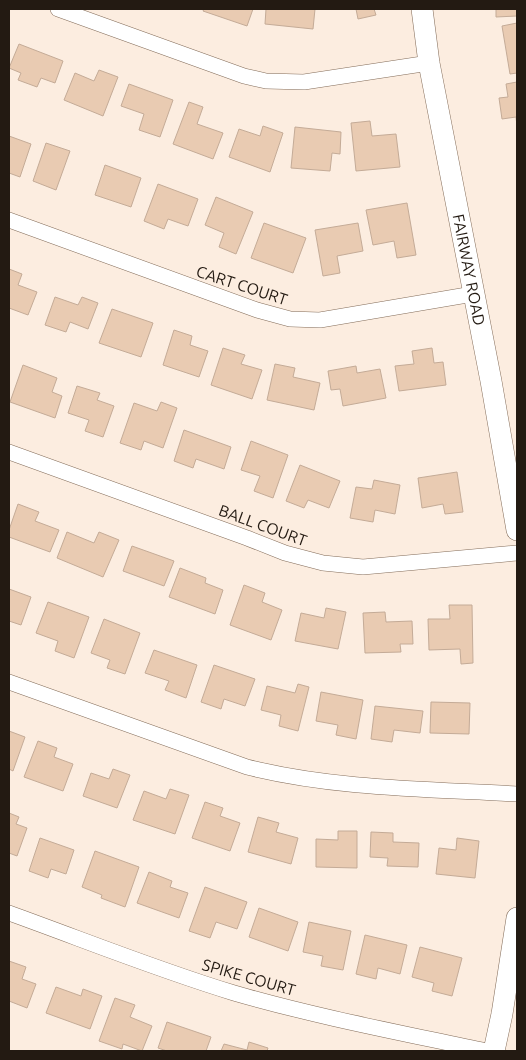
<svg xmlns="http://www.w3.org/2000/svg" width="526" height="1060" font-family="Ubuntu,sans-serif">
	<rect width="100%" height="100%" fill="#fcede0"/>
	<!-- building -->
	<path fill="#e9cbb2" stroke="#c4ab97" d="M204,9h49l-6,17 -44,-15z
		M266,9h49l-2,20 -48,-5z
		M356,9h18l2,6 -18,4z
		M496,9h21v7l-21,1z
		M517,23v50l-7,1 -8,-48z
		M19,44l44,17 -8,22 -14,-5 -4,9 -19,-7 3,-7 -12,-5z
		M99,70l19,7 -15,39 -39,-16 11,-27 19,8z
		M517,82v44l-1,-9 -14,2 -3,-21 9,-1 -2,-13z
		M129,84l44,16 -13,37 -21,-7 5,-16 -23,-8z
		M189,102l14,5 -6,17 26,9 -10,26 -40,-15z
		M370,121l2,15 24,-2 4,33 -44,4 -5,-48z
		M263,126l20,7 -13,39 -41,-15 10,-28 21,7z
		M295,127l46,5 -1,22 -8,-1 -2,18 -39,-3z
		M9,136l22,8 -11,33 -11,-4z
		M46,143l24,8 -14,39 -23,-9z
		M105,165l36,13 -10,29 -36,-12z
		M158,184l40,15 -10,27 -20,-7 -4,10 -20,-8z
		M216,197l37,15 -17,42 -17,-7 5,-14 -19,-8z
		M407,203l9,52 -19,3 -3,-17 -21,4 -7,-35z
		M264,223l42,15 -13,35 -42,-15z
		M358,223l5,28 -26,5 3,17 -17,3 -8,-46z
		M9,269l13,5 -4,11 19,7 -9,23 -19,-7z
		M55,297l23,8 4,-8 16,6 -10,26 -18,-7 -4,10 -21,-7z
		M112,309l41,14 -12,34 -42,-14z
		M174,330l18,6 -2,9 18,6 -9,26 -36,-12z
		M223,348l22,7 -4,9 21,6 -10,29 -41,-14z
		M432,348l2,15 9,-1 3,23 -47,6 -4,-25 19,-2 -2,-13z
		M275,364l20,4 -2,9 27,6 -6,27 -47,-10z
		M23,365l34,13 -5,14 10,4 -7,22 -45,-16z
		M356,366l1,7 23,-4 6,29 -43,8 -3,-17 -9,1 -3,-19z
		M77,386l23,7 -3,7 17,6 -11,31 -18,-6 4,-11 -21,-7z
		M161,402l16,6 -14,40 -19,-7 -3,9 -21,-7 14,-40 23,8z
		M184,430l47,17 -7,22 -28,-10 -3,9 -19,-7z
		M251,441l37,14 -15,43 -19,-7 6,-15 -19,-6z
		M300,465l40,16 -11,27 -21,-8 -4,8 -18,-7z
		M457,472l6,40 -18,2 -2,-10 -21,4 -4,-30z
		M374,480l26,5 -5,29 -20,-4 -2,12 -23,-4 6,-31 16,2z
		M18,504l21,8 -4,9 24,9 -9,22 -41,-15v-7z
		M67,532l27,11 5,-11 20,8 -16,37 -46,-19z
		M132,546l42,15 -10,25 -41,-15z
		M180,568l26,10 -1,5 18,7 -8,24 -46,-17z
		M244,585l21,8 -3,9 20,8 -11,30 -41,-15z
		M9,589l22,8 -10,28 -12,-4z
		M48,602l41,15 -15,41 -19,-7 3,-10 -22,-8z
		M449,605h23l1,58 -12,1 -1,-15 -31,1 -1,-31h22z
		M326,608l20,4 -8,37 -43,-8 6,-28 23,5z
		M385,612l1,10 26,-1 1,23h-13l1,8 -36,1 -2,-40z
		M104,619l36,14 -15,41 -18,-6 3,-8 -19,-7z
		M154,650l43,15 -11,33 -21,-8 4,-9 -24,-8z
		M214,665l41,14 -10,27 -21,-7 -3,10 -20,-7z
		M298,684l11,3 -11,44 -19,-5 2,-11 -20,-5 6,-24 28,7z
		M321,692l42,8 -7,39 -20,-4 2,-10 -22,-4z
		M431,702l39,1 -1,31 -39,-1z
		M375,706l48,5 -3,22 -26,-3 -2,12 -21,-3z
		M9,731l16,6 -12,34 -4,-2z
		M38,741l19,7 -3,9 19,7 -10,27 -39,-14z
		M113,769l17,6 -13,33 -34,-12 8,-23 18,6z
		M170,789l19,6 -14,39 -42,-14 11,-29 22,8z
		M205,802l18,6 -3,8 20,7 -10,28 -38,-13z
		M9,813l10,4 -3,7 11,4 -10,28 -8,-3z
		M258,817l21,6 -3,9 22,6 -7,26 -43,-12z
		M338,831h19v37l-41,-1v-28l22,1z
		M371,832l22,1v9l26,1 -1,24 -31,-1 1,-8 -18,-1z
		M40,838l34,12 -8,24 -15,-5 -3,9 -19,-7z
		M457,838l22,3 -4,37 -39,-4 3,-26 17,2z
		M95,851l44,16 -14,40 -24,-9 1,-3 -20,-8z
		M149,872l23,9 -2,6 18,6 -9,25 -42,-15z
		M205,887l42,15 -10,27 -21,-7 -6,16 -21,-7z
		M259,908l39,14 -10,29 -39,-14z
		M309,922l42,9 -8,39 -22,-4 2,-10 -20,-4z
		M365,935l42,10 -7,29 -22,-6 -2,11 -20,-5z
		M420,947l42,11 -10,38 -20,-5 2,-8 -22,-6z
		M9,961l17,6 -4,12 14,5 -9,24 -18,-7z
		M56,987l25,9 2,-7 19,7 -12,33 -44,-16z
		M115,998l20,7 -5,12 22,9 -10,25 -19,-7 -1,5 -23,-8z
		M167,1022l44,15 -5,14h-39l-9,-3z
		M249,1042l19,6 -1,3h-46l3,-7 23,6z"/>
	<g fill="none" stroke-linecap="round" stroke-linejoin="round">
		<defs>
			<path id="street" d="M58,9l186,67 22,5 38,1 125,-19
				M9,220l248,90 33,9 30,1 153,-26
				M9,452l238,86 38,15 38,10 40,4 154,-14
				M9,682l238,85c88,22 180,22 270,27
				M9,913c75,27 149,57 225,80 83,24 168,40 252,58"/>
			<g id="secondary">
				<path id="s1" d="M422,9l7,54 62,318 26,149"/>
				<path d="M494,1051l8,-37 15,-96"/>
			</g>
		</defs>
		<!-- street casing -->
		<use href="#street" stroke="#846d5a" stroke-width="16"/>
		<!-- secondary casing -->
		<use href="#secondary" stroke="#846d5a" stroke-width="22"/>
		<!-- street -->
		<use href="#street" stroke="#fff" stroke-width="15"/>
		<!-- secondary -->
		<use href="#secondary" stroke="#fff" stroke-width="21"/>
	</g>
	<g text-anchor="middle" stroke-width="5" stroke-linejoin="round" paint-order="stroke">
		<!-- street labels -->
		<g font-size="16" fill="#231a12" stroke="#fcede0">
			<text dy="6" stroke="none"><textPath href="#s1" startOffset="265">FAIRWAY ROAD</textPath></text>
			<text transform="translate(242 285) rotate(18)" y="6">CART COURT</text>
			<text transform="translate(263 525) rotate(20)" y="6">BALL COURT</text>
			<text transform="translate(249 977) rotate(16)" y="6">SPIKE COURT</text>
		</g>
	</g>
	<!-- border -->
	<rect width="526" height="1060" fill="none" stroke="#231a12" stroke-width="20"/>
</svg>
